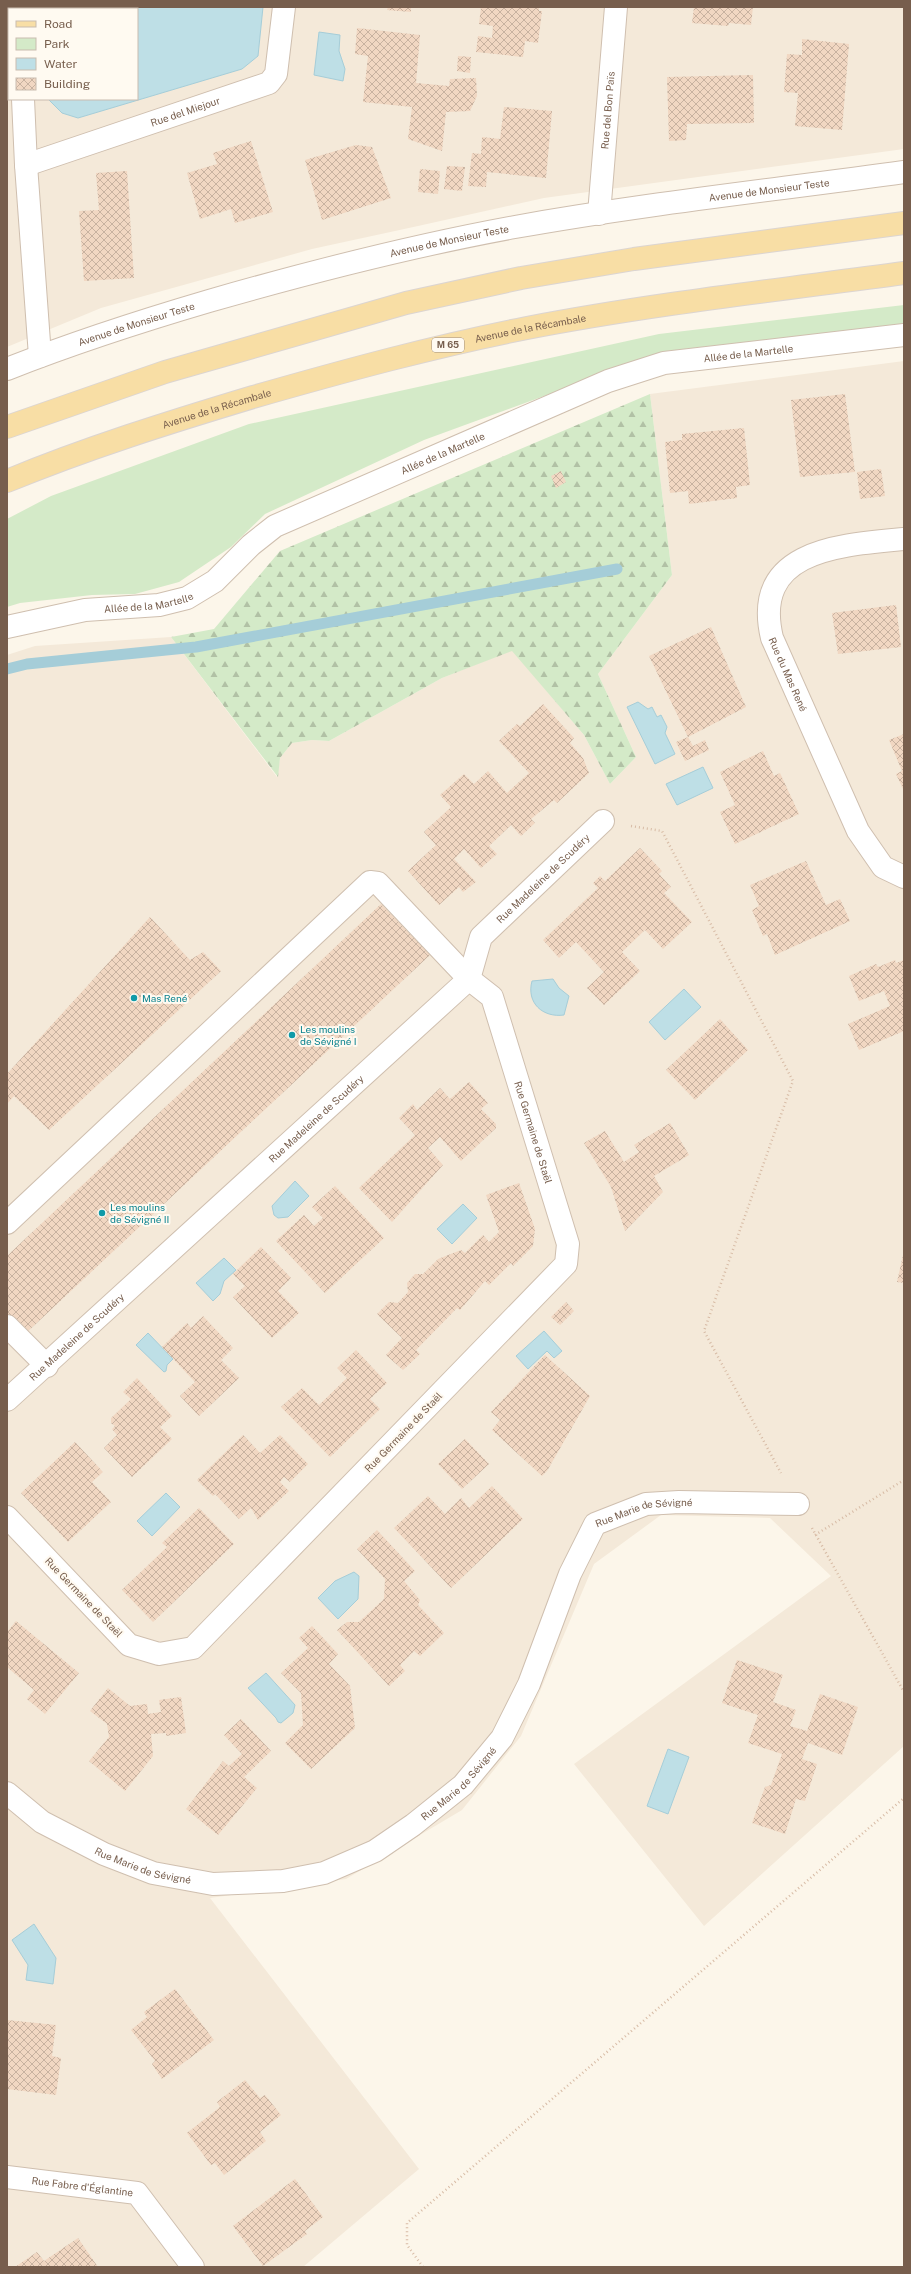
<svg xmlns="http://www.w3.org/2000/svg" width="911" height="2274" font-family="'Public Sans',sans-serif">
	<defs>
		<pattern id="forest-firs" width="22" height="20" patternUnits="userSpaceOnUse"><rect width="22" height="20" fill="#d4eac8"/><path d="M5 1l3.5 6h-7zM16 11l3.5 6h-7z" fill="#b1c1a5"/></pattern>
		<pattern id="building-cross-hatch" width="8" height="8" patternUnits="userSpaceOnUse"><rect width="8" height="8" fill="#f1d7c2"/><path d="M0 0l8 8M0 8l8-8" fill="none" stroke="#c8b2a0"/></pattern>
	</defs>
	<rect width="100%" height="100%" fill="#fcf6ea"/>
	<!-- residential -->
	<path fill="#f4e9d9" d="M7,7h36v2h-34v90h39l30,19 164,-49 16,-13 5,-49h641v142l-360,49 -126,28 -106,23 -211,59 -94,39z
		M904,361v1385l-200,180 -130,-162 257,-188 -61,-58 -109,-3 -67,49 -73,172 -59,74 -116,69 -136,19 209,271 -116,98h-296v-1612l28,-9 136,-9 106,140 3,-19 12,-15 20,-3 17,1 113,-63 70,-28 72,85 26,49 26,-27 -38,-83 74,-99 -22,-181z"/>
	<!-- green -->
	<path fill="#d4eac8" d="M904,305v20l-237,26 -243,89 -159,74 -34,33 -52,35 -44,12 -43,1 -72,8 -13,4v-88l44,-23 198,-72 410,-90z"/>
	<!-- forest -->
	<path fill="url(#forest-firs)" d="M650,394l22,181 -74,99 38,83 -26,27 -26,-49 -72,-84 -70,27 -113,63 -17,-1 -20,3 -12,15 -2,19 -107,-140 43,-8 66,-78z"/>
	<!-- water -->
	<path fill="#bedfe6" stroke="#a5cdd8" d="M43,7h220l-5,49 -16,13 -164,49 -16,-5 -14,-14h89v-90h-94z
		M319,32l21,3 -1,16 6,18 -2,12 -29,-6z
		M638,702l10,7 4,-2 5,10 4,-2 6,12 -2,6 10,21 -20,10 -28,-57z
		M703,767l10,21 -36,17 -11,-21z
		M553,979l6,9 10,8 -5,19c-21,3 -38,-12 -32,-34z
		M684,989l17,18 -36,33 -16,-18z
		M295,1181l14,15 -21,21 -10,1 -4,-3 -2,-9z
		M463,1204l14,14 -25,26 -15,-15z
		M224,1258l12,12 -12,11 -4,13 -7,7 -17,-18z
		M544,1331l18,20 -8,7 -7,-7 -19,18 -12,-13z
		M148,1333l25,26 -6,6 -1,6 -2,1 -28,-27z
		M166,1493l14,14 -28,29 -15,-15z
		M354,1572l5,4 -1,23 -20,20 -20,-21 17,-17z
		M266,1673l29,32 -2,8 -12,10 -3,-1 -2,-4 -28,-30z
		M668,1749l21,8 -21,57 -21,-8z
		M34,1924l22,34 -3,26 -27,-4 2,-15 -16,-25z"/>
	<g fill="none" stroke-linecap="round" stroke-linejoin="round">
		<!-- stream -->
		<path stroke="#a5cdd8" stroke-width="11" d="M7,669l20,-5 169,-17 421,-78"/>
	</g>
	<!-- building -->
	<path fill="url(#building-cross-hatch)" d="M388,7h23v5l-24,-2z
		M481,7h58v4h3l-4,32 -13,-2 -2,16 -47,-5 2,-16 14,2 1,-12 -14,-2z
		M694,7h59l-2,18 -22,-2 -1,3 -36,-3z
		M357,28l63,7 -4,48 33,3 1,-7 26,-1 1,18 -7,15 -24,1 -4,39 -34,-12 4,-32 -49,-5 5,-46 -13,-2z
		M802,39l47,5 -7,86 -47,-4 3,-33 -14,-1 3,-38 15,1z
		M458,56l13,1 -1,16 -13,-2z
		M753,75l1,48 -67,1 -1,16 -17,1 -2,-64z
		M504,107l48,4 -6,67 -59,-6 -1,15 -18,-1 4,-33 9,1 1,-17 18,2z
		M251,141l22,71 -38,11 -4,-14 -31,10 -13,-46 30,-9 -4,-11z
		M356,145l16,2 19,51 -69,22 -17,-60z
		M447,166l18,1 -3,24 -18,-2z
		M420,169l20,2 -2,23 -20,-2z
		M127,171l7,107 -50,3 -5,-70 20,-1 -3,-37z
		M845,394l10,78 -55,5 -9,-77z
		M744,428l6,57 -14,2 1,11 -48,6 -1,-13 -18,2 -5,-51 17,-2v-6z
		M881,469l4,27 -25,3 -3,-27z
		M561,471l5,11 -10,6 -5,-12z
		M896,605l5,42 -63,7 -6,-41z
		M711,627l35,80 -58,30 -39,-81z
		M543,704l31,34 -4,5 13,15 6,15 -32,30 -3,-3 -23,19 4,4 -14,13 -10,-11 -22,21 8,8 -16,14 -17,-19 -10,10 22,23 -13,10 -4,-5 -20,18 -31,-34 28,-26 -12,-13 27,-25 -11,-12 24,-21 10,10 14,-13 19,22 22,-20 -30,-32 18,-17 3,2z
		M904,734v57l-8,-17 6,-3 -13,-31z
		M688,737l5,9 12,-6 4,10 -24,11 -9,-19z
		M763,751l11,25 6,-3 19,41 -64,30 -15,-32 15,-7 -15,-33z
		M640,848l22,23 -3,3 12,13 -7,6 28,29 -29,27 -18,-19 -23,22 18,19 -36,34 -17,-17 17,-16 -28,-30 -17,16 -16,-18 55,-52 -5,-5 7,-7 5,5z
		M806,861l20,44 14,-6 10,22 -75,34 -8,-21 -4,2 -11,-26 7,-4 -9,-21z
		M381,904l49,51 -405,379 -18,-18v-60z
		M150,917l40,43 13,-8 18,19 -172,159 -35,-34 -7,8v-30z
		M895,960l1,3 8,-3v71l-45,19 -11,-26 42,-18 -6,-15 -25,10 -10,-25 27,-12 2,3z
		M720,1019l28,31 -53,50 -29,-30z
		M469,1082l19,21 -7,6 15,15v4l-35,33 -21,-24 -12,11 15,17 -51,57 -33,-34 56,-53 -16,-17 14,-14 4,6 23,-22 10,11z
		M670,1123l19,32 -35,21 9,16 -38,39 -14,-44 -27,-44 21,-12 19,31 15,-10 -5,-7z
		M519,1183l16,46 -2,17 -20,20 -2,-3 -22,22 -4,-4 -25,29 -3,-2 -41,42 4,4 -17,16 -17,-15 16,-17 -25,-24 12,-12 9,1 10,-11 -1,-9 8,-9h8l15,-15 23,-9 4,3 18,-18 6,7 10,-10 -13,-37z
		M335,1186l49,52 -59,55 -49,-52 28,-26 10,11 9,-8 -11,-11z
		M261,1247l30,31 -13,13 21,22 -27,25 -39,-41 12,-11 -12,-12z
		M903,1255h1v28l-7,-1z
		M566,1302l8,9 -14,14 -9,-8z
		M203,1316l30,32 -12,12 18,18 -40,38 -19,-20 15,-14 -33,-35 25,-24 4,5z
		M356,1350l31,33 -17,16 10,10 -50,48 -49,-50 21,-19 17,17 28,-27 -10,-10z
		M545,1355l45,41 -43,75 -5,5 -50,-46 8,-10 -9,-8z
		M137,1378l35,38 -12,11 12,12 -40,38 -28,-29 13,-13 -5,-6 3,-3 -4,-3v-5l20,-19 -8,-7z
		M243,1435l17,18 20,-18 28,29 -18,18 -6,-5 -4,5 9,9 -31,29 -7,-12 -12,11 -24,-25 -2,2 -16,-16z
		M465,1439l24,25 -27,25 -24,-25z
		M75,1442l28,30 -11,10 19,20 -43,40 -47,-49z
		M492,1486l31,33 -72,69 -57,-60 34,-32 17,18 16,-16 8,10z
		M199,1508l35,36 -81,78 -31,-32 45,-43 -5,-4z
		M377,1530l38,41 -11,10 16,19 -2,5 26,28 -24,23 -6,-5 -14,14 5,6 -16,15 -52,-56 10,-8h12l25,-23 1,-20 -28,-30z
		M16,1621l63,52 -34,41 -18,-15 7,-9 -27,-23v-35z
		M312,1626l26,28 -9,10 21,22 5,42 -44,41 -26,-26 18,-18 -2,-32 -20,-20 27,-25 -9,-10z
		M737,1660l46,15 -10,27 23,8 -6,16 17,5 13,-37 38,13 -16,48 -34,-12 -6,16 15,5 -12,37 -9,-2 -11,35 -33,-11 13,-36 6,-2 11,-31 -34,-11 10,-28 -36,-12z
		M108,1688l22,18 17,-2 1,10 13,-2 -2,-12 22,-3 5,36 -20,3v-3l-15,1 2,22 -28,35 -36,-30 20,-24 -2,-13 -17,-13z
		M241,1719l30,32 -27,26 13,11 -39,47 -32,-26 37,-48 6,5 13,-12 -18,-19z
		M175,1989l39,51 -52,39 -10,-15 3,-3 -24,-31 16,-13 -3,-5z
		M7,2020l49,5 -4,31 9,2 -5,37 -49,-6z
		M245,2080l15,18 5,-3 16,20 -21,17 6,9 -42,34 -9,-12 -4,2 -24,-32 33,-26 -3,-5z
		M295,2179l28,38 -18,14 2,3 -44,32 -30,-40z
		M78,2238l20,29h-83l22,-15 7,9z"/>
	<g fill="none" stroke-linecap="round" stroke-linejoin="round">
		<defs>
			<g id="minor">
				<path d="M20,7v2"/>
				<path d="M23,99l3,66 14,191"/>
				<path id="s1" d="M26,165l243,-82 7,-9 8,-67"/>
				<path id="s2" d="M599,214l17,-207"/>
				<path id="s3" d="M7,369c66,-26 134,-48 202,-68 101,-29 202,-55 306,-74 128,-23 259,-37 389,-55"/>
				<path id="s4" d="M904,539c-63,6 -153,10 -132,99l86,193 25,36 21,10"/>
				<path id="s5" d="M7,627l78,-17 74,-5 28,-7 28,-17 36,-36 24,-19 333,-145 56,-18 240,-28"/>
				<path id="s6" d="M7,1223l363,-341 8,1 91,96 23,18 76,247 -2,20 -373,384 -34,6 -30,-9 -122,-128"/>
				<path d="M7,1326l40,40"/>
				<path id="s7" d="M7,1400l462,-421 12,-42 122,-116"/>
				<path id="s8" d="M7,1793l35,29 62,32 49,19 60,11 70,-3 41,-8 51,-22 38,-26 50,-40 39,-47 27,-54 41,-110 25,-50 51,-20 33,-2 119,2"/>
				<path id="s9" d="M7,2177l130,16 56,74"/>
			</g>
			<g id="major">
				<path d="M7,427l158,-55 241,-69 115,-25 113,-19 270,-36"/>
				<path id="s10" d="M7,481c80,-33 163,-59 246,-84 91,-26 182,-51 274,-69 125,-24 251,-38 377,-55"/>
			</g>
		</defs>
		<!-- minor casing -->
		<use href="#minor" stroke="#cfbfaf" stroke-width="24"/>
		<!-- major casing -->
		<use href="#major" stroke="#dcd5d1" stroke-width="24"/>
		<!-- path -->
		<path stroke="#d7bba5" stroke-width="2.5" stroke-dasharray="1 3" stroke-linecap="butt" d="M631,826l31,5 131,250 -89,250 77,142
			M812,1528l92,164
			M815,1535l89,-55
			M423,2267l-16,-22v-22l497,-425"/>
		<!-- minor -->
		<use href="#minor" stroke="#fff" stroke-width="22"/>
		<!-- major -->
		<use href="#major" stroke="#f8dea5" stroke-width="22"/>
	</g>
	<!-- markers -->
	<g fill="#0f9aa8" stroke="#fffaf1" stroke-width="1.5">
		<circle cx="134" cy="998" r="4"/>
		<circle cx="292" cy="1035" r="4"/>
		<circle cx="102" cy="1213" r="4"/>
	</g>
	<g text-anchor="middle" stroke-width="4" stroke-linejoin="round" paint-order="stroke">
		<!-- shield labels -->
		<rect fill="#fffaf1" stroke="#a08d7e" stroke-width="1" x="432" y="338" width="32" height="14" rx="3"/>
		<g font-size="9" font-weight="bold" fill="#775e4d">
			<text x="448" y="348">M 65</text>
		</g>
		<!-- street labels -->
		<g font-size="10" fill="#775e4d" stroke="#fffaf1">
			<text dy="4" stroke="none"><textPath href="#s2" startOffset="104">Rue del Bon Païs</textPath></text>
			<text dy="4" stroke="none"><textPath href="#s1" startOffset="168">Rue del Miejour</textPath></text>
			<text dy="4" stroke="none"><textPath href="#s3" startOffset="785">Avenue de Monsieur Teste</textPath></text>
			<text dy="4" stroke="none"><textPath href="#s3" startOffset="461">Avenue de Monsieur Teste</textPath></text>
			<text dy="4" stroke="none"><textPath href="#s3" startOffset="137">Avenue de Monsieur Teste</textPath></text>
			<text dy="4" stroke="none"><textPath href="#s10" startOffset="546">Avenue de la Récambale</textPath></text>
			<text dy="4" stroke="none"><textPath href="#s5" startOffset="804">Allée de la Martelle</textPath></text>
			<text dy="4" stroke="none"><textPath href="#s10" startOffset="222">Avenue de la Récambale</textPath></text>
			<text dy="4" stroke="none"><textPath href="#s5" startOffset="480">Allée de la Martelle</textPath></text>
			<text dy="4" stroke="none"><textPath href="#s5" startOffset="144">Allée de la Martelle</textPath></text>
			<text dy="4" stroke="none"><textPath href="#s4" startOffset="236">Rue du Mas René</textPath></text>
			<text dy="4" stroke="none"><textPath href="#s7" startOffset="754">Rue Madeleine de Scudéry</textPath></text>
			<text dy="4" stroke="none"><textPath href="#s7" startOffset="418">Rue Madeleine de Scudéry</textPath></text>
			<text dy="4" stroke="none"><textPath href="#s6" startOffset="809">Rue Germaine de Staël</textPath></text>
			<text dy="4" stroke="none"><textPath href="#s7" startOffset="94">Rue Madeleine de Scudéry</textPath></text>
			<text transform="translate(403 1432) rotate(-46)" y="4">Rue Germaine de Staël</text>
			<text dy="4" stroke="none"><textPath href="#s8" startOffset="852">Rue Marie de Sévigné</textPath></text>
			<text transform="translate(84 1597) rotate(46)" y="4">Rue Germaine de Staël</text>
			<text dy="4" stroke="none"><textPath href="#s8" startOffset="504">Rue Marie de Sévigné</textPath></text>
			<text dy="4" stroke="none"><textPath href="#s8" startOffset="156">Rue Marie de Sévigné</textPath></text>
			<text dy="4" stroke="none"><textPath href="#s9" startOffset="76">Rue Fabre d'Églantine</textPath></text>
		</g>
		<!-- culture labels -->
		<g font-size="10" fill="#0d838f" stroke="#fffaf1" text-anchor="start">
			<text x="142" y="1002">Mas René</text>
			<text x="300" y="1033">Les moulins<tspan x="300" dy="12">de Sévigné I</tspan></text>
			<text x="110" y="1211">Les moulins<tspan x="110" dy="12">de Sévigné II</tspan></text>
		</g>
	</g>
	<!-- border -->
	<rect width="911" height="2274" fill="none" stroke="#775e4d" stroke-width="16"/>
	<!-- legend -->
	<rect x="8" y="8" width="130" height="92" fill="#fffaf1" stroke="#c9bcaf"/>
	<rect x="16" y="21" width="20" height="6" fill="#f8dea5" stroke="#c9bcaf"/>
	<text x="44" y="28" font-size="12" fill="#775e4d">Road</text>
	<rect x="16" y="38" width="20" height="12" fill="#d4eac8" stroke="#c9bcaf"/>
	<text x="44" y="48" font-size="12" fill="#775e4d">Park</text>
	<rect x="16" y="58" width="20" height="12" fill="#bedfe6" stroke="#c9bcaf"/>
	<text x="44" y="68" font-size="12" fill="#775e4d">Water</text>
	<rect x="16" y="78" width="20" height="12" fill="url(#building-cross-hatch)" stroke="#c9bcaf"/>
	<text x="44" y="88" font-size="12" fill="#775e4d">Building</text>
</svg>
